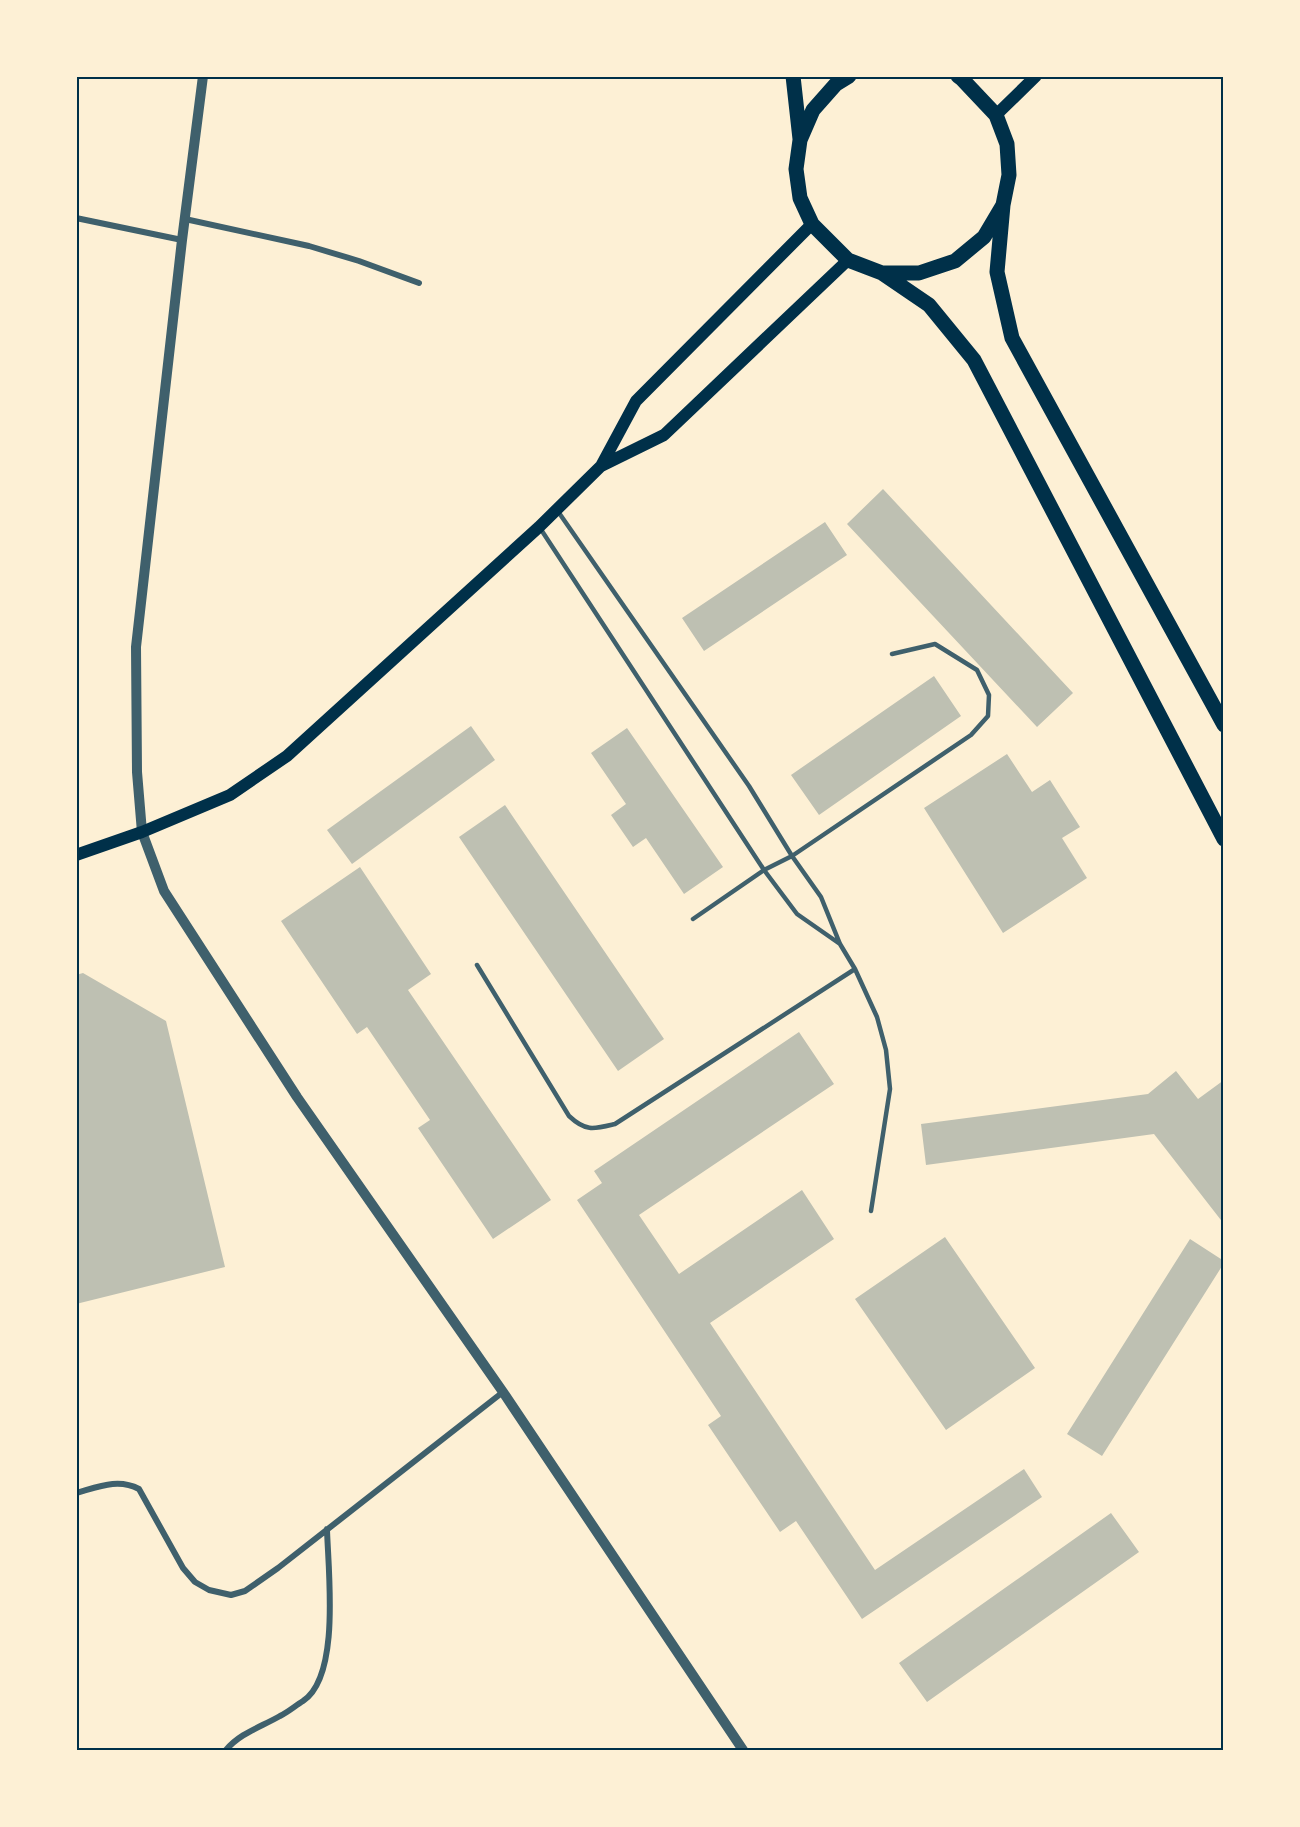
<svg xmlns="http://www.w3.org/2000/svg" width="1300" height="1827" font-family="Raleway,sans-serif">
	<rect width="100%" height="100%" fill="#fdf0d5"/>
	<!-- building -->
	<path fill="#bec0b2" d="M883,489l190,204 -36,34 -190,-203z
		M825,522l22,33 -143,96 -22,-33z
		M934,676l27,40 -142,99 -28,-40z
		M471,726l24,34 -143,104 -25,-34z
		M627,728l96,139 -39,27 -38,-56 -13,9 -22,-32 15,-11 -35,-51z
		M1007,754l25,38 18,-12 30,47 -18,11 25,40 -84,55 -79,-125z
		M505,805l159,234 -46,32 -159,-234z
		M360,867l71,107 -23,16 143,210 -58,39 -75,-111 12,-8 -63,-93 -10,7 -76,-113z
		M83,973l83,48 59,246 -149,37v-329z
		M799,1032l35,52 -195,131 40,59 123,-84 32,49 -124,84 165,247 149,-101 18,28 -180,122 -66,-98 -16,11 -72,-107 13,-9 -144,-216 25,-17 -8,-12z
		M1176,1071l22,28 26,-19v144l-70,-90 -228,31 -5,-41 227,-30z
		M945,1237l90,131 -89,62 -91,-131z
		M1190,1239l34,22v2l-122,193 -35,-22z
		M1111,1513l28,39 -212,150 -28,-39z"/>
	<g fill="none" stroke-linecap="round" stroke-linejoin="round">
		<!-- service -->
		<path stroke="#3f606c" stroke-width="4.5" d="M557,510l192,276 43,70 29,41 19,47 15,25 22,48 9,33 4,39 -19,122
			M540,528l224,342 33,44 43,30
			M693,919l71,-49 28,-14 179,-121 17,-19 1,-21 -12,-25 -42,-26 -43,10
			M477,965l92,151c17,16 25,13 46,8l240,-155"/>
		<!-- minor -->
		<path stroke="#3f606c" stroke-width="6" d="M76,218l106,22
			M185,219l124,27 50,15 60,22
			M76,1493c22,-6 42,-15 63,-4l44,79 12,14 14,8 22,5 14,-4 33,-23 225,-176
			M226,1750c14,-17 35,-23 54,-34 8,-4 15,-10 23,-15 38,-25 25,-131 24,-172"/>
		<!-- tertiary -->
		<path stroke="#3f606c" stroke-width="10" d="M203,76l-21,164 -46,407 1,125 5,60 22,59 133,206 206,295 240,358"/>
		<!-- secondary -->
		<path stroke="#003049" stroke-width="12" d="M996,115l40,-39
			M601,466l35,-65 176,-177
			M76,855l66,-23 88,-37 57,-39 252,-229 62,-61 63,-31 184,-175"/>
		<!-- primary -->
		<path stroke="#003049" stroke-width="15" d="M793,76l7,63
			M849,76l-13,8 -23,26 -13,30 -4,29 4,29 12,26 36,36 34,13h37l36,-12 29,-24 19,-32 6,-30 -2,-31 -11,-29 -34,-36 -4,-3
			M1003,205l-6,67 15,66 212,387
			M882,273l47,32 45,55 250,479"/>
	</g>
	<!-- border -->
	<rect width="1300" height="1827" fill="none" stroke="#fdf0d5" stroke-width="156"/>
	<rect x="78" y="78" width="1144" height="1671" fill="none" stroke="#003049" stroke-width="2"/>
</svg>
